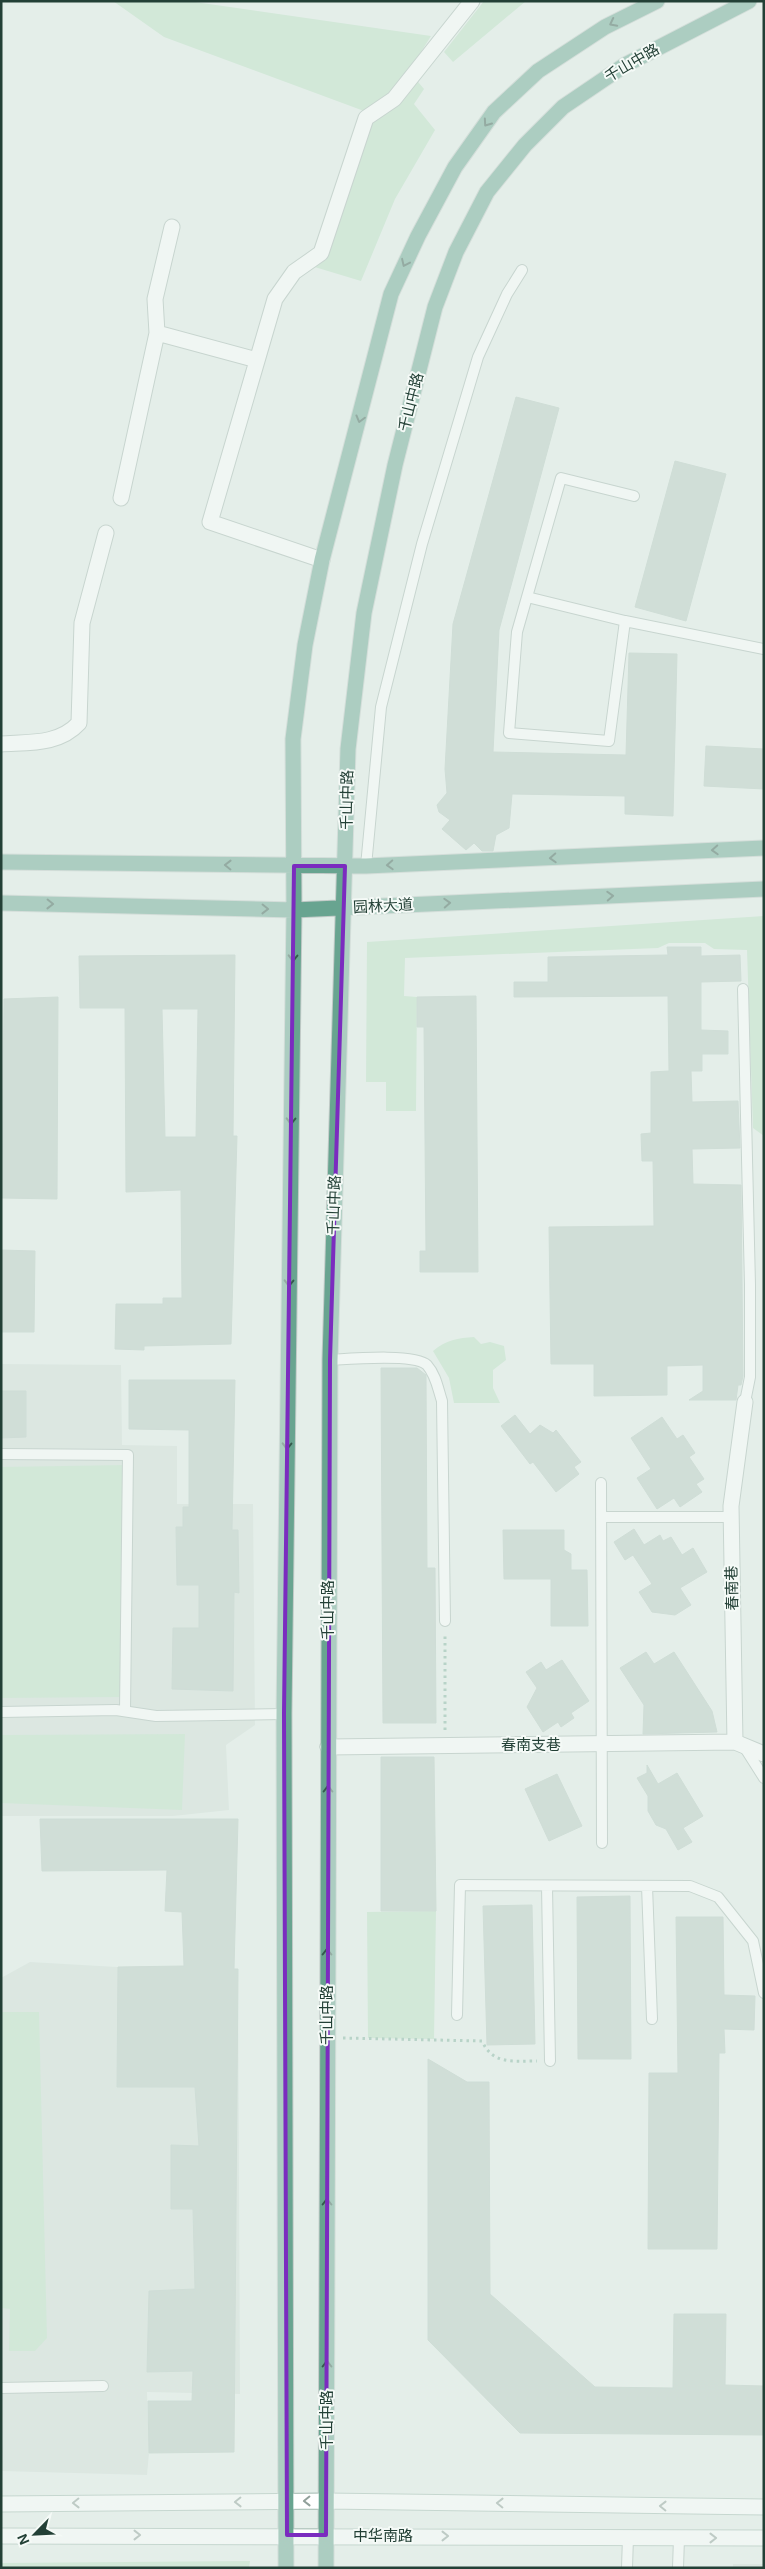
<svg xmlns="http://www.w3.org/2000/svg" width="765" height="2569" font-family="Helvetica,'Noto Sans SC',sans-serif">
	<rect width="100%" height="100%" fill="#e4eee9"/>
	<!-- built -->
	<path fill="#d2ded8" d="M1,1364l120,1 1,80 55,1v58h76l2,221 -29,20 3,65 -56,6h-172z
		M30,1962l87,5 79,-1 42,3 2,425 -93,-2 2,61 -2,22 -146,-4v-493z
		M733,2564h31v4h-31z"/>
	<!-- green -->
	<path fill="#bddfc4" d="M113,1h75l243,35 -22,35 15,18 -10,15 21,26 -40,69 -34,82 -53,-16 56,-154 -200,-74z
		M484,1h42l-73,61 -9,-10z
		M764,916v220l-11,-8 -6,-178 -33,-1 -9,-6h-36l-11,5 -253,10 -1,38 13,1 -1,114h-30v-29h-20l1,-140z
		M474,1337l7,7 9,-2 14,4 2,14 -13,10v18l7,15h-46l-5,-25 -16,-27c13,-11 25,-13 41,-14z
		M125,1465l-4,232 -120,1v-231z
		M185,1734l-3,76 -181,-7v-68z
		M436,1911l-2,128 -66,-1 -1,-126z
		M1,2012h38l8,326 -12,13h-26l1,-42 -9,-1z
		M250,2561l-1,7h-248v-5z"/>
	<!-- building -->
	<path fill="#b9c9c2" stroke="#b6c8bf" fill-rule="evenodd" d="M516,397l43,11 -60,222 -6,122 133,3 3,-102 48,1 -4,162 -48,-2v-18l-113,-2 -3,34 -13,7 -3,16h-11l-8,-8 -8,7 -24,-21 8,-9 -11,-8 -2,-7 10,-12 -2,-24 8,-145z
		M675,461l51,13 -40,147 -51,-14z
		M706,746l58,3v40l-60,-3z
		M667,947h34v9l39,-1 1,26 -40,1v48l27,1v23h-26v17h-11l1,31 46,-1 2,47 -48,1 1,35 48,1 2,191 -2,9h-3l-2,15h-47l14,-9v-26l-36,1v29l-73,1v-32h-43l-2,-137 105,-1 -1,-65h-11l-1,-27 10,-1v-61l18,-1 -1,-75 -154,1v-15h34v-25l120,-2z
		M235,955l-2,181h4l-6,208 -87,2v4l-29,-1 1,-45h47v-6h19l-1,-108 -55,2 -1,-184h-45l-1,-52zM162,1009h36l-2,128h-31z
		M476,996l2,276h-58v-21h6l-2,-224h-7v-30z
		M58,997l-1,202 -55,-1 2,-199z
		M1,1250l34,1 -1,81h-33z
		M381,1368h36l9,7 1,193h8l1,155h-53z
		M129,1380h106l-3,150h6l1,63 -5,-1 -1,99 -61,-2 1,-61h26v-43h-22l-1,-58h7v-20h6v-77l-60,-1z
		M1,1391h25v46l-25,1z
		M515,1415l15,19 10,-9 13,8 3,-3 25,32 -7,5 5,7 -23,18 -23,-30 -3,2 -29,-38z
		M662,1417l15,22 6,-4 12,18 -6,4 15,22 -8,5 6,8 -22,15 -6,-9 -17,11 -20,-31 14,-9 -20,-31z
		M634,1529l10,16 16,-10 3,6 8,-4 11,18 11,-7 14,24 -27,16 11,17 -16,10 -23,-3 -13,-20 13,-8 -19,-29 -8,5 -11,-18z
		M503,1530h61v20l7,4v16h16l1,56h-37v-47h-47z
		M646,1652l8,12 20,-12 38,59 5,21 -74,2 1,-29 -24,-37z
		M562,1660l27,41 -18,12 3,5 -13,9 -3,-5 -15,10 -16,-25 10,-19 -11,-16 15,-10 5,8z
		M381,1757h53l2,154h-55z
		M647,1765l11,19 19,-11 26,43 -20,12 9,14 -14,8 -12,-21 -10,-4 -8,-14v-15l-11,-18 10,-5z
		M557,1774l25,52 -33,15 -24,-52z
		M40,1819h198l-4,150h4l-4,483 -85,1 -1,-52h44l1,-30 -46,1 2,-81 46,-2 -2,-80h-22v-64l28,1 -4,-59h-78l1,-120 66,-1 -2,-54 -17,-1 2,-41 -125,1z
		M630,1896l1,163h-53l-1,-162z
		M532,1905l3,139 -48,1 -4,-139z
		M676,1917h47l1,78 31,1 -1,34 -30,-1 1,24h-6l-2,196h-69l1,-176h29z
		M428,2059l39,23h22l1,212 105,93 78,1 1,-74h52l-1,71 39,1v49l-244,-2 -92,-93z"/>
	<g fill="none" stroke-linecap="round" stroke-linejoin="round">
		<defs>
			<path id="lane" d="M527,597l98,24 139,28
				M625,621l-16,120 -100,-8 8,-101 44,-154 73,18
				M366,866l15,-159 41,-163 56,-187 29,-63 15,-24
				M743,989l7,296v92l-5,25
				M330,1360c18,-1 85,-7 97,5 9,10 11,24 15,36l3,220
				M1,1454l127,1 -3,256
				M601,1483l1,360
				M601,1517h130
				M1,1712l115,-2 40,6 128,-2
				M745,1748l19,30
				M547,1886l3,175
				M647,1886l5,133
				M457,2015l3,-130 230,1 28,11 35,44 11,52
				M1,2388l102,-2
				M627,2568l1,-31
				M678,2568l1,-30"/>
			<path id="street" d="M157,333l100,27
				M121,498l36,-165 -2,-34 17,-72
				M322,560l-112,-38 65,-223 19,-27 27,-19 45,-135 28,-19 78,-98
				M1,744c28,-2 58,1 78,-21l3,-100 24,-90
				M735,1742l-4,-236 14,-104
				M735,1742l29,12
				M328,1747l407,-5"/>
			<path id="secondary" d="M1,2504l326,-3 437,6
				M1,2536l763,2"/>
			<path id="primary" d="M1,862l365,4 398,-18
				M1,903l293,7 470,-21
				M286,2568l-2,-854 10,-804 -1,-171 12,-94 17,-85 69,-266 27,-58 37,-69 39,-55 44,-41 67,-44 52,-26
				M326,2568l4,-1208 18,-611 16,-136 31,-148 40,-158 21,-55 31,-60 38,-47 38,-38 62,-42 124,-64"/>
		</defs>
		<!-- lane casing -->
		<use href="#lane" stroke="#a6b6b0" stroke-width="12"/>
		<!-- street casing -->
		<use href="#street" stroke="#a6b6b0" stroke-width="17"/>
		<!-- secondary casing -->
		<use href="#secondary" stroke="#a2bab0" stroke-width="17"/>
		<!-- primary casing -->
		<use href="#primary" stroke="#c1cac7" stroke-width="17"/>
		<!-- path -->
		<path stroke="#84b2a0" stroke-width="3" stroke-dasharray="2.5 4" stroke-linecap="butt" d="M445,1730v-96
			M343,2038l139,3c11,24 31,20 55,20"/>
		<!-- lane -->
		<use href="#lane" stroke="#fff" stroke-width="10"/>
		<!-- street -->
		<use href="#street" stroke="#fff" stroke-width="15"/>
		<!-- secondary -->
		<use href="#secondary" stroke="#fff" stroke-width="15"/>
		<!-- primary -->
		<use href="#primary" stroke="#68a490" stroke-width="15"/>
	</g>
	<!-- one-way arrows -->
	<defs><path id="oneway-chevron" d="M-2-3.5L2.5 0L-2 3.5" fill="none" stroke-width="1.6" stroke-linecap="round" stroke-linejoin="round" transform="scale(1.25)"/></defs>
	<g stroke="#34594c">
		<use href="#oneway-chevron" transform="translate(613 23) rotate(153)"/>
		<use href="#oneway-chevron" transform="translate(487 123) rotate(125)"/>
		<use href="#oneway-chevron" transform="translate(405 263) rotate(115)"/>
		<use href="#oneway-chevron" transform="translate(360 419) rotate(105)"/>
		<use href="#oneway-chevron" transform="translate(715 850) rotate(177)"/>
		<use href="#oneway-chevron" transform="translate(553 858) rotate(177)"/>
		<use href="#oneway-chevron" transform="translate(228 865) rotate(-179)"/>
		<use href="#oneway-chevron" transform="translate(390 865) rotate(177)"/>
		<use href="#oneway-chevron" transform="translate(610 896) rotate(-3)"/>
		<use href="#oneway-chevron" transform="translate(447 903) rotate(-3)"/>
		<use href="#oneway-chevron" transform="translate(50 904) rotate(1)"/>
		<use href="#oneway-chevron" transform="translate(265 909) rotate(1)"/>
		<use href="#oneway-chevron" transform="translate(293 958) rotate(91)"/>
		<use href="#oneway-chevron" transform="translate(291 1121) rotate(91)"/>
		<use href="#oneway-chevron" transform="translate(289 1283) rotate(91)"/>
		<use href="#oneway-chevron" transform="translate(287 1446) rotate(91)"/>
		<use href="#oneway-chevron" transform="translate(328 1789) rotate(-90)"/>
		<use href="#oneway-chevron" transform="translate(327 1952) rotate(-90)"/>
		<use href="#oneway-chevron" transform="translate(327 2202) rotate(-90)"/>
		<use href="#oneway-chevron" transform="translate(327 2364) rotate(-90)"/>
	</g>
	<g stroke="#91a09a">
		<use href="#oneway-chevron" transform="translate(307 2501) rotate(179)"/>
		<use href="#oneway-chevron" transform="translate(238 2502) rotate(179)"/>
		<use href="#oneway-chevron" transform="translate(76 2503) rotate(179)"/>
		<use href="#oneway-chevron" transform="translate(500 2503) rotate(-179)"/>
		<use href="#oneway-chevron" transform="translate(663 2506) rotate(-179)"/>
		<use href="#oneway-chevron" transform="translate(137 2535)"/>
		<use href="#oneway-chevron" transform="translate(445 2536)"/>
		<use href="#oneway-chevron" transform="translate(713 2538)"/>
	</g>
	<!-- marked area -->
	<path d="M0 0H765V2569H0ZM294,866h51l-15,494 -4,1175h-39l-3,-821z" fill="#e4eee9" fill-opacity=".55" fill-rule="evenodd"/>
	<path fill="none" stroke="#7b2cbf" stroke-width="4" stroke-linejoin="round" d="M294,866h51l-15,494 -4,1175h-39l-3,-821z"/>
	<g text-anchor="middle" stroke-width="4" stroke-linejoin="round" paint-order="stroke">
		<!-- street labels -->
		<g font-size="15" fill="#234036" stroke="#f5faf7">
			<text transform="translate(632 63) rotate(-30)" y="5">千山中路</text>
			<text transform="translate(411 402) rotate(-76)" y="5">千山中路</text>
			<text transform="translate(347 800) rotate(-89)" y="5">千山中路</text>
			<text transform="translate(383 906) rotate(-3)" y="5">园林大道</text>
			<text transform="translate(334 1205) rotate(-88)" y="5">千山中路</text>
			<text transform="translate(732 1588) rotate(-91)" y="5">春南巷</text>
			<text transform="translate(328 1610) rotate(-90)" y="5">千山中路</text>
			<text x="531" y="1750">春南支巷</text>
			<text transform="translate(327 2015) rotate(-90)" y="5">千山中路</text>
			<text transform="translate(327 2420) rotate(-90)" y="5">千山中路</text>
			<text x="383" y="2541">中华南路</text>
		</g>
	</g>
	<!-- border -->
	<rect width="765" height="2569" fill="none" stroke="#234036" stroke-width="5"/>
	<!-- north arrow -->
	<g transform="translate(35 2534) rotate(246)" stroke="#f5faf7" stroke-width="4" paint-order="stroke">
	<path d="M0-4L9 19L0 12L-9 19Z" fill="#234036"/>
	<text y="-8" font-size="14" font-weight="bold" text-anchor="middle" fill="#234036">N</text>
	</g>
</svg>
